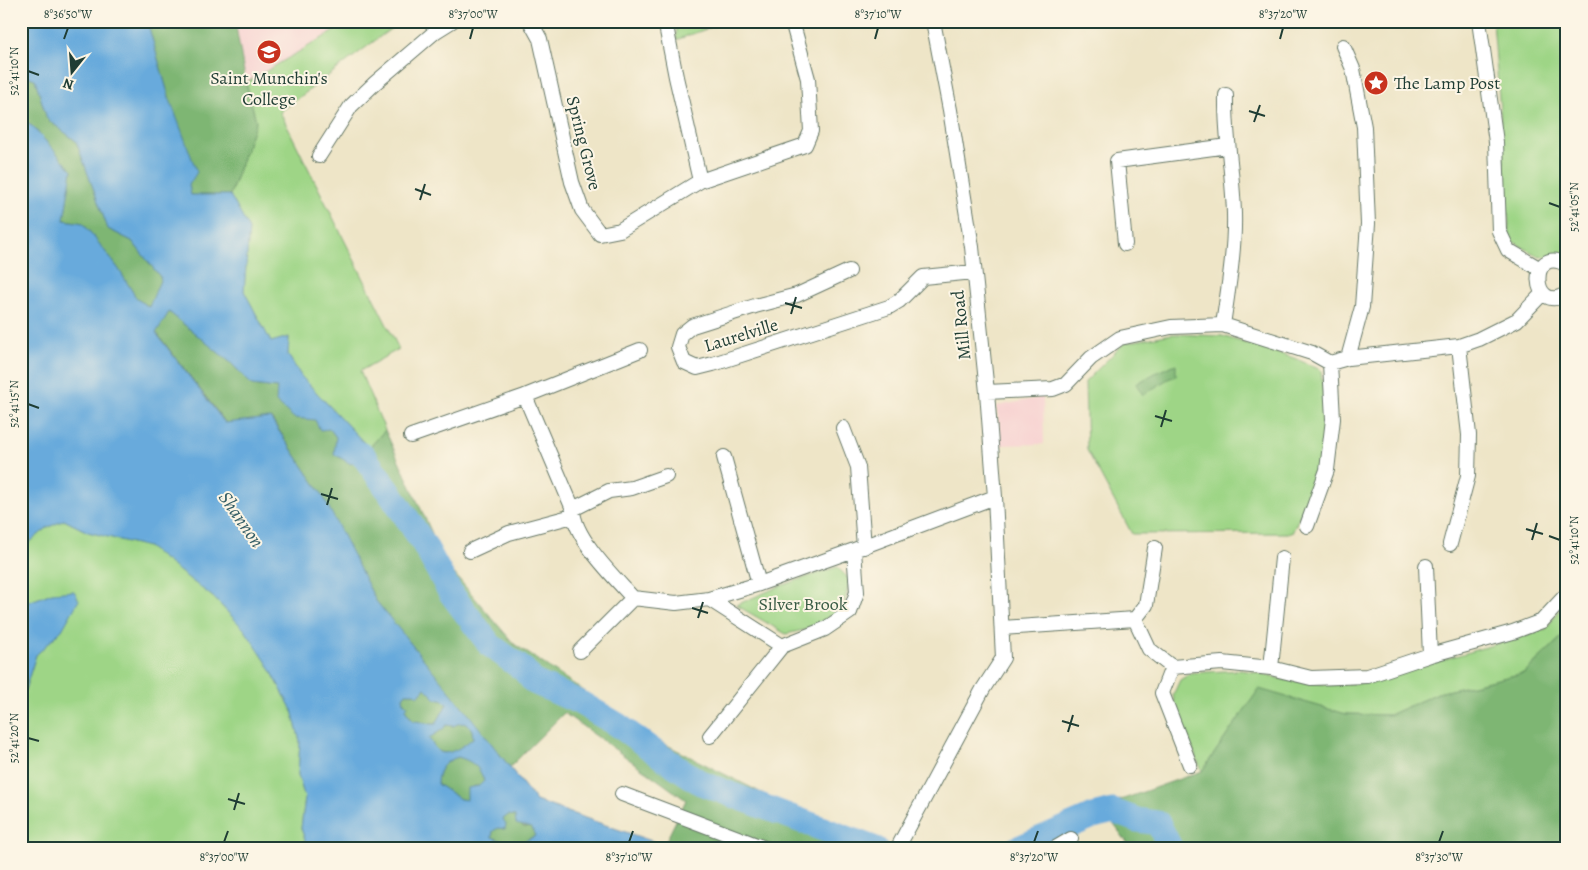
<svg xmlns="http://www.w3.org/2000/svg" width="1588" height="870" font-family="Alegreya,serif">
	<rect width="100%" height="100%" fill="#fcf5e5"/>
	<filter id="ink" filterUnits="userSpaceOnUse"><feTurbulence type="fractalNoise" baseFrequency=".02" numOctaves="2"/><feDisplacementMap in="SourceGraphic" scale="10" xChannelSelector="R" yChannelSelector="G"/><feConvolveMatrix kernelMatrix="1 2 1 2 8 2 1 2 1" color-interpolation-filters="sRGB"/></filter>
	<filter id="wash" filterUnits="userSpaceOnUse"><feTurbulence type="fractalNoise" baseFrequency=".0096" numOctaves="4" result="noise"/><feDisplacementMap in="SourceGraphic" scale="20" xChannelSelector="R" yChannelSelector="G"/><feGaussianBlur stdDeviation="1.12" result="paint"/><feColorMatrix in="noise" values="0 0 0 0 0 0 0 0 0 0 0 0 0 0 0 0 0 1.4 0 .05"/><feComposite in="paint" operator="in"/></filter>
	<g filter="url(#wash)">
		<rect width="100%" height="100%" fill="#eee5c7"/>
		<!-- built -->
		<path fill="#f7d0d0" d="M235,21h116l-105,62z
			M1043,397l1,47 -44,1 -3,-39z"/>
		<!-- green -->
		<path fill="#9ed586" stroke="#5e895d" d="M351,21h50l-121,91 119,237 -39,22 25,59 -16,18 -68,-72 -13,-21 1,-18 -18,5 -27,-51 5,-62 -19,-34 26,-74 -10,-38z
			M677,21h51l-52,19z
			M1493,21h74v238l-6,-4 -21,2 -30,-17z
			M1172,334l50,2 72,22 27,12 6,58 -10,50 -25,55 -160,1 -45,-84 -2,-68 39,-39z
			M64,520l24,12 60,15 65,50 32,33 22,33 25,47 8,31 -2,34 7,23 -4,30 7,21h-287v-147l15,-47 26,-25 -10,-37 -31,12v-56l26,-21z
			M837,567l13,13 -7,28 -30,20 -27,6 -50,-29 44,-19z
			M1567,599v33l-43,41 -86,20 -49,22 -43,-1 -87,-24 -57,81 -27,-64 -2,-12 7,-15 11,-7 50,-3 13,2 31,8 46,5 37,-3 178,-53z"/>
		<!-- forest -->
		<path fill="#7eb673" stroke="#4e7a54" d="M147,21h88l11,62 10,38 -26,74h-39l-22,-98z
			M21,74l14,5 12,40 29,22 32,88 24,12 29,37 -11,29 -13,-8 -19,-31 -35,-45 -19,-3 8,-50 -40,-44 -11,-6z
			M169,312l62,51 21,22 25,3 39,32 14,9 6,8 27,18 22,-25 61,134 68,80 143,96 152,77 90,32h-224l-11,-4 22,-45 -122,-87 -54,54 -134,-166 -54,-106 -51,-77 -45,5 -70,-91z
			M1176,364v12l-8,3 -25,16 -7,-11 21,-12z
			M1567,632v217h-435l-31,-42 101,-36 57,-82 87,25 43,1 49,-22 86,-20z
			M425,688l11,11h6l5,5 -11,20c-8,1 -15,-3 -23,-3l-8,-11 -2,-13 3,-4h8l4,3z
			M460,723l8,1 4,6 1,8c-8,8 -26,21 -37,11 -3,-2 -5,-8 -7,-11l14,-9 3,-4 7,1z
			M458,757c15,4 22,10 26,24l-5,5h-5l-6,9v5l-8,-1 -23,-15c0,-15 8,-23 21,-27z
			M508,815l7,1 8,11 9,1 3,8 -21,10 -22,-9 1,-6 5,-3 7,1 -2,-10z"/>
		<!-- water -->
		<path fill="#67aadc" stroke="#437488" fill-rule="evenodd" d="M21,21h126l22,76 28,75 -8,13 2,10h39l19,34 -5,62 27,51 18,-5 -1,18 13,21 68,72 -6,7 -12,9 -17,-10 2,-17 -6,-8 -10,1 -5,-10 -21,-2 -18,-16 1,-14 -25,-3 -21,-22 -62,-51 -13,21 69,90 45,-5 52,76 54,107 94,115 66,85 139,48h-367l-7,-21 4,-30 -7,-23 2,-34 -8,-31 -25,-47 -22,-33 -32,-33 -65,-50 -60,-15 -24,-12 -17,8 -26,21v-429l11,6 40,44 -8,50 19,3 35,45 19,31 12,8 12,-29 -29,-37 -24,-12 -32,-88 -29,-22 -12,-40 -14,-5zM425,688l11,11h6l5,5 -11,20c-9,1 -15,-3 -23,-3l-8,-11 3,-4 -4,-3 -1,-6 3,-4h8l4,3zM460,723l8,1 4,6 1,8c-8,7 -28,22 -37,11 -3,-3 -5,-8 -7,-11l14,-9 3,-4 7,1zM458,757c14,4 22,10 26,24l-5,5 -12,2v12l-7,-1 -23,-15c0,-15 8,-23 21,-27zM508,815l7,1 1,8 16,4 3,8 -21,10 -22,-9 1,-6 5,-3 7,1 1,-5 -3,-5z
			M74,591l5,9 -17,30 -26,25 -15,47v-97l31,-12z"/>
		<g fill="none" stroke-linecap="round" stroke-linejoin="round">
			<!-- river -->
			<path stroke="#67aadc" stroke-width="25" d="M363,455l30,42 31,47 26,48 40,53 34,25 10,12 45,20 39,23 41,30 42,28 175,66
				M1016,849l77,-33 20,-5 24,9 21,3 13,26"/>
		</g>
	</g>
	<g filter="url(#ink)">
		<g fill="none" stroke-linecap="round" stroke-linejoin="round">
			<defs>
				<path id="minor" d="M530,21l10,18 32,143 10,28 18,24 20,-4 80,-49 -24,-104 -11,-56
					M1479,21l17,121 3,89 9,19 32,19
					M1343,46l10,23 11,58 4,97 -6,83 -14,51
					M319,156l32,-50 24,-23 61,-52 16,-10
					M700,181l105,-36 6,-14 -3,-52 -16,-58
					M1125,244l-8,-83 111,-15
					M1567,265c-40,-23 -36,53 0,28
					M849,271l-52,24 -42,11 -63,20 -10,8 -4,13 6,15 13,6 16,-4 176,-57 10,-6 24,-24 51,-5
					M1223,325c5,-35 12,-75 11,-111 -1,-40 -9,-79 -8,-119
					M987,392l66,-3 13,-5 25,-26 29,-20 51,-11 52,-2 89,28 18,10
					M525,396l115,-46
					M843,428l15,39 6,80
					M411,436l114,-40 48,113c0,28 41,68 60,89l43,5 33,-4 50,-15 95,-34 141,-53
					M724,457l35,127
					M573,509l36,-18 23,-3 34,-12
					M1307,526l20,-56 6,-51 -3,-56 18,-5 111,-12 20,-7 38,-19 26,-27
					M1450,544l18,-68 1,-41 -10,-89
					M470,551l39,-18 64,-17
					M1426,566l4,89
					M709,599l73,47 43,-17 25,-17 7,-20 -3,-42
					M1135,619l11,-14 9,-57
					M1002,628l133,-9 14,30 23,18 50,-4 49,5 40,10 56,-2 63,-21 83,-23 29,-11 25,-27
					M580,651l53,-53
					M1172,667l-10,26 28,72
					M1271,668l11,-110
					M710,736l72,-90
					M622,794l145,55
					M897,849l86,-160 20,-31 -8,-161 -8,-105 -15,-145 -22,-137 -17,-89
					M1054,849l17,-10"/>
			</defs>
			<!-- minor casing -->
			<use href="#minor" stroke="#677867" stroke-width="16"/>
			<!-- minor -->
			<use href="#minor" stroke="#fff" stroke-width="14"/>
		</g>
	</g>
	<!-- ticks -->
	<path fill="none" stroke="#1f3d34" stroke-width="2" d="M64,39l4,-11M470,39l3,-11M875,39l3,-11M1280,39l3,-11M28,71l11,4M1249,111l16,5M1254,122l6,-17M415,189l16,6M420,200l5,-16M1549,203l11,4M785,303l17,5M791,314l5,-17M28,404l11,4M1155,416l17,5M1161,427l5,-17M321,494l17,5M327,505l5,-17M1526,529l17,5M1549,536l11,4M1532,540l5,-17M692,608l16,5M698,618l5,-16M1062,721l17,5M1068,732l5,-17M28,738l11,3M228,799l17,5M234,810l5,-17M224,842l4,-11M629,842l4,-11M1034,842l4,-11M1439,842l4,-11"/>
	<!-- icons -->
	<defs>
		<symbol id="school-disc" viewBox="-11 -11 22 22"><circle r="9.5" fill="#c8321e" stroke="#fcf5e5"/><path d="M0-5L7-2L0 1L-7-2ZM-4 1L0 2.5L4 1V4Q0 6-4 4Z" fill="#fff"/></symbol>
		<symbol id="sight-disc" viewBox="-11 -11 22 22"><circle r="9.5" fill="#c8321e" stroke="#fcf5e5"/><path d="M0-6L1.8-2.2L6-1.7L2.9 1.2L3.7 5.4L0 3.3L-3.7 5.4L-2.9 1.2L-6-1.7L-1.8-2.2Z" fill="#fff"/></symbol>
	</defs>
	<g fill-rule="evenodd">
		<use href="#school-disc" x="255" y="38" width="28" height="28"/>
		<use href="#sight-disc" x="1362" y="69" width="28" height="28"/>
	</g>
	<g text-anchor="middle" stroke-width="4" stroke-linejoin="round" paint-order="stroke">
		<!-- poi labels -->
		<g font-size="18" fill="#1f3d34" stroke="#fcf5e5">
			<text x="269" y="84">Saint Munchin's<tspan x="269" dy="21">College</tspan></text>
			<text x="1394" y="89" text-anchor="start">The Lamp Post</text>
		</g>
		<!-- street labels -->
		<g font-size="18" fill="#1f3d34" stroke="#fcf5e5">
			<text transform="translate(584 143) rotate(76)" y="6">Spring Grove</text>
			<text transform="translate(961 325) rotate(-96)" y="6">Mill Road</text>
			<text transform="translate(741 335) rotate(-17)" y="6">Laurelville</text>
		</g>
		<!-- park labels -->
		<g font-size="18" fill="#385b44" stroke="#fcf5e5">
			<text x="803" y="610">Silver Brook</text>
		</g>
		<!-- water labels -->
		<g font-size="19" font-style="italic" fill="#355e66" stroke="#fcf5e5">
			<text transform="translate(242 519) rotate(55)" y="7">Shannon</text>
		</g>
	</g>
	<!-- margin -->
	<rect width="1588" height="870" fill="none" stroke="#fcf5e5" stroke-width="55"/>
	<!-- north arrow -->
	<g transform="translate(72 72) rotate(197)" stroke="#fcf5e5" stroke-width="4" paint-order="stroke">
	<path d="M0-4L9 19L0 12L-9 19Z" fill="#1f3d34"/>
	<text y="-8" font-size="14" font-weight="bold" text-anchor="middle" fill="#1f3d34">N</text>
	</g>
	<rect x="28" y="28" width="1532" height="814" fill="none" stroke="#1f3d34" stroke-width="2"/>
	<g font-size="12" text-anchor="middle" fill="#1f3d34">
		<text x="68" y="18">8°36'50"W</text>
		<text x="473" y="18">8°37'00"W</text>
		<text x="878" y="18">8°37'10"W</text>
		<text x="1283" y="18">8°37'20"W</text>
		<text transform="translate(14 71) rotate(-90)" y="4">52°41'10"N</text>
		<text transform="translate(1574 207) rotate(-90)" y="4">52°41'05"N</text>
		<text transform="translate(14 404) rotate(-90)" y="4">52°41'15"N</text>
		<text transform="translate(1574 540) rotate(-90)" y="4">52°41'10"N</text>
		<text transform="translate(14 738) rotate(-90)" y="4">52°41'20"N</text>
		<text x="224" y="861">8°37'00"W</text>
		<text x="629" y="861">8°37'10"W</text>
		<text x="1034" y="861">8°37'20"W</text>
		<text x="1439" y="861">8°37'30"W</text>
	</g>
</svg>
